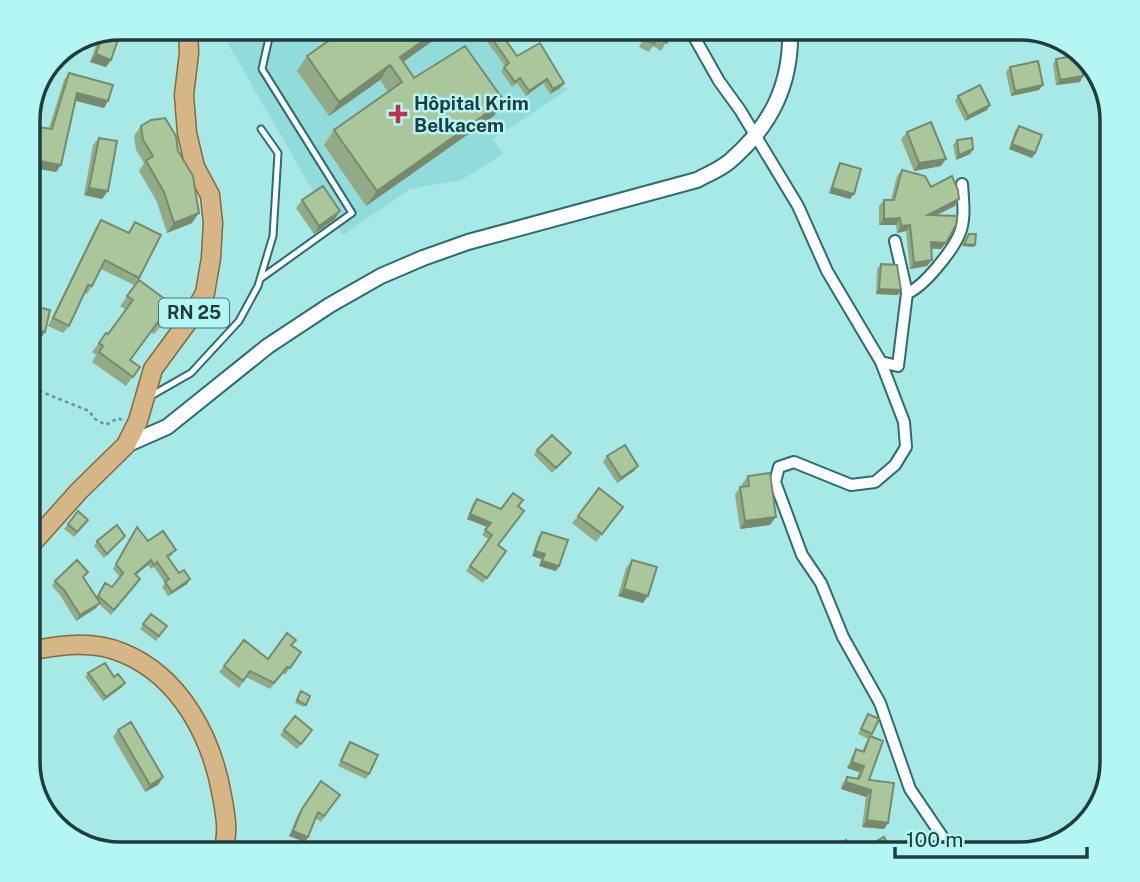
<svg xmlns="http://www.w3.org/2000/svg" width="1140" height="882" font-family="'Public Sans',sans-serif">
	<rect width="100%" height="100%" fill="#a6e9e7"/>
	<!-- built -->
	<path fill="#91dcdb" d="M219,28h278l21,33 21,-14 28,43 -74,49 10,15 -42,26 -51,9 -67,46 -26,-37z"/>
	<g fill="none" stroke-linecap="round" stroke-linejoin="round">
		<defs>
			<path id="service" d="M260,279l92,-66 -90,-144 7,-31 14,-10
				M149,397l42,-24 48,-52 19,-35 15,-50 5,-83 -17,-24"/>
			<path id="minor" d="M689,28l30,53 21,29 58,96 29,65 54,91 23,60 2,25 -11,18 -20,17 -24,3 -57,-23 -15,5 -4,15 27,73 19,28 22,54 37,66 30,86 44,65
				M895,241l12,52
				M881,362l17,4 9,-73c16,-5 45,-42 52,-58 7,-15 4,-35 3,-51"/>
			<path id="tertiary" d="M126,445l41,-18 101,-81 62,-41 51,-29 42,-18 45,-16 229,-62c11,-6 24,-11 33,-19 42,-36 62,-78 60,-133"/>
			<path id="primary" d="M28,548l51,-57 47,-46 12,-24 15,-52 39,-53 13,-23 6,-35 2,-35 -3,-28 -15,-28 -8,-34 -3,-38 5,-42 -1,-25
				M28,651c32,-6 64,-11 95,2 58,24 89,85 99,143 4,21 7,38 0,58"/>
		</defs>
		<!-- service casing -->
		<use href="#service" stroke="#2c6e6d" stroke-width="9"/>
		<!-- minor casing -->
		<use href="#minor" stroke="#2c6e6d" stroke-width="14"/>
		<!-- tertiary casing -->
		<use href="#tertiary" stroke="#2c6e6d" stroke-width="18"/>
		<!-- primary casing -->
		<use href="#primary" stroke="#846b38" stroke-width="21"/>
		<!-- path -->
		<path stroke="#649392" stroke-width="2.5" stroke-dasharray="3.5 3.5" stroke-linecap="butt" d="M28,383l4,5 57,23 6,8 11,6 12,-7 4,2"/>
		<!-- service -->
		<use href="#service" stroke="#fff" stroke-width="5"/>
		<!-- minor -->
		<use href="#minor" stroke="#fff" stroke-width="10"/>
		<!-- tertiary -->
		<use href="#tertiary" stroke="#fff" stroke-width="14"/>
		<!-- primary -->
		<use href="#primary" stroke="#d6b686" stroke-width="18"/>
	</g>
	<!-- wall -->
	<path fill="#92aa85" d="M120,28l-9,32 -5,7 -16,-5 7,-19 -9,-3z
		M638,28h36l-13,23 -8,-5 -4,6 -10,-5 4,-8 -8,-4z
		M486,30l31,26 43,32 -10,6 -7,-11 -17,13 -9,-13 -5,4 -11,-16 4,-5 -23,-31z
		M434,40l-31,22 11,16 90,23 -10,15 -128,90 -42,-61 10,-15 54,-38 -8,-12 -51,36 -32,-45 10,-15z
		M1056,59l24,23 -24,3 -3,-21z
		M1010,67l29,23 -28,6 -5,-24z
		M69,73l39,28 -4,7 -28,-7 -15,64 -5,7 -28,-5v-53l1,12 20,2 15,-48z
		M958,96l32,9 -3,5 -22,11 -10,-20z
		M141,126l51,97 -25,10 -10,-31 -18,-31 5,-8 -8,-13 -2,-14z
		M1019,126l16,27 -3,5 -23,-9 6,-18z
		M907,132l34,34 -27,5 -13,-32z
		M99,138l3,61 -18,-4 9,-50z
		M957,140l16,9 -3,5 -14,6 -3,-15z
		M840,163l10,36 -21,-6 8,-25z
		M902,170l29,17 28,12 -4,7 -20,9 6,34h-10l-4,17 -17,3 -4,-38 -9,2 -1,-8h-17v-19l5,-6h7l6,-24z
		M302,200l33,19 -21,15 -18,-26z
		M101,220l27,13 7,-11 4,56 -5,7 -33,-16 -9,17 -5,8 -3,-1 -15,33 -6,7 -15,-7 48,-99z
		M881,264l17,31 -22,-1 1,-25z
		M139,280l21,29 1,17 -7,8 -3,-2 -20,28 9,7 -14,19 -34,-24 4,-7 -4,-3 14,-19 2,1 18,-24 -6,-4z
		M537,450l30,8 -15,15 -18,-18z
		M607,456l31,10 -4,5 -17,12 -14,-21z
		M748,476l22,49 -30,4 -5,-34 5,-8h3l-1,-3z
		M477,499l24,10 17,-2 -20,38 8,6 -23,32 -17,-12 22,-32 -6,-4 5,-8 -20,-8 6,-16z
		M623,507l-27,35 -24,-19 6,-7z
		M68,524l16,1 -10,12 -10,-8z
		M137,527l11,14 25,14 -5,3 11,15 11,6 -3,5 -19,12 -6,-9 3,-4 -11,-16 -3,2 -3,-4 -12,10 4,4 -29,36 -12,-11 -3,4 -20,13 -16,-26 -8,-9 3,-5 29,-3 12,20 9,-15 7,4 8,-10 -7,-8z
		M542,532l17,34 -3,5 -17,-5 2,-7 -9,-3 6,-19z
		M125,536l-21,22 -10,-12 3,-5z
		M632,560l11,43 -25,-7 8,-28z
		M151,614l16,12 -11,15 -16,-12z
		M291,645l10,7 -16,23 -2,-2 -13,16 -24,-12 -7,11 -20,-16 5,-6 44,-7z
		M88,673l26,4 8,10 -19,14 -18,-24z
		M301,691l9,5 -6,11 -9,-4z
		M868,714l4,20 -1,2 -2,44 19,43 -4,6 -22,-2 4,-30 -25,-8 1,-5 5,-7 10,1 2,-6 -12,-4 5,-12 4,-7 6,2 6,-12 -10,-5z
		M118,730l45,47 -5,8 -13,7 -32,-55z
		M284,730l25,5 -12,14 -17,-14z
		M350,742l19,32 -3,5 -28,-13 8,-19z
		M321,781l19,14 -19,27 -6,-4 -7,19 -3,5 -16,-6 9,-22z
		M836,848l19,6h38h-62z"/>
	<!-- shaded-wall -->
	<path fill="#778b6c" d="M441,28h1l-8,12 -41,29 7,-12z
		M101,35l1,1 -5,7 -9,-3z
		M96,54l15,6 -5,7 -16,-5z
		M390,65l-10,15 -51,36 10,-14z
		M1083,76l-3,6 -24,3 4,-5z
		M547,79l-4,4 -17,13 3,-5z
		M564,83l-4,5 -10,6 3,-5z
		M1043,85l-4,5 -28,6 4,-5z
		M77,93l31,8 -4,7 -31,-8z
		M504,101l-10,15 -128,90 11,-15z
		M990,105l-3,5 -22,11 3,-5z
		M1012,144l23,9 -3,5 -23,-9z
		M973,149l-3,5 -14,6 3,-5z
		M28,159l33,6 -5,7 -28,-5z
		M946,159l-5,7 -27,5 5,-8z
		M89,188l19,3 -6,8 -18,-4z
		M832,188l22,6 -4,5 -21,-6z
		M959,199l-4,7 -32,16 5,-7z
		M340,211l-5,8 -21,15 5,-8z
		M199,213l-7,10 -25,10 7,-10z
		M900,218l-4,7h-17l5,-6z
		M910,225l-4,6 -9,2 4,-7z
		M931,242l15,1 -5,6 -15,-1z
		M964,244l11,1 -2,2 -11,-1z
		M932,260l-5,6 -17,3 4,-6z
		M879,289l22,1 -3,5 -22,-1z
		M28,328l17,4 -5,8 -12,-3z
		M638,466l-4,5 -17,12 4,-5z
		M470,514l21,9 -4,4 -20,-8z
		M776,517l-6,8 -30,4 5,-8z
		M535,551l10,3 -4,5 -9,-3z
		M151,560l-3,5 -16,13 3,-4z
		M542,561l17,5 -3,5 -17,-5z
		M190,579l-3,5 -19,12 4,-4z
		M624,589l24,7 -5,7 -25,-7z
		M100,603l-4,5 -20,13 4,-6z
		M125,683l-3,4 -19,14 3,-4z
		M852,762l12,4 -5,6 -12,-4z
		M163,777l-5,8 -13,7 5,-7z
		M846,782l25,8 -5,7 -25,-8z
		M867,820l21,3 -4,6 -22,-2z
		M293,831l15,6 -3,5 -16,-6z"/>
	<!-- building -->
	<path fill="#aac69b" stroke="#778b6c" stroke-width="2" d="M120,28h2l-11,32 -15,-6 6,-18 -1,-1z
		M347,28h94l-41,29 14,21 51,-32 39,55 -127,90 -43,-61 68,-48 -12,-17 -51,37 -32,-46z
		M489,28h8l20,28 23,-13 24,40 -11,6 -6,-10 -18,12 -9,-13 -5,4 -11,-15 5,-4 -23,-33z
		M642,28h32l-7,15 -10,-5 -3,6 -10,-5 4,-8z
		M1080,55l3,21 -23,4 -4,-21z
		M1038,61l5,24 -28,6 -5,-24z
		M69,73l44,12 -5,16 -31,-8 -16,72 -33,-6v-33l24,3z
		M980,85l10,20 -22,11 -10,-20z
		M32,106h2l-4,18h-2v-10z
		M165,118l11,18 2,15 15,25 6,37 -25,10 -10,-31 -18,-31 7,-5 -10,-16 -2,-14 10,-6z
		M931,122l15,37 -27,4 -12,-31z
		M1019,126l23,9 -7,18 -23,-9z
		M99,138l18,3 -9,50 -19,-3z
		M972,138l1,11 -14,6 -2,-15z
		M840,163l21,6 -7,25 -22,-6z
		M902,170l23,6 6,11 21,-11 6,14 1,9 -31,16 29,1 -1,9 -10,18 -15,-1 1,18 -18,3 -4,-38 -9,1 -1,-8 -16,1v-19h10z
		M323,186l17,25 -21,15 -17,-26z
		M101,220l28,13 6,-11 26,13 -22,43 -34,-18 -13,26 -4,-1 -19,41 -16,-8z
		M969,234h7l-1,11 -11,-1z
		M881,264l16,1 4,25 -22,-1z
		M139,280l27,20 -6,9 8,8 -7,8 -3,-3 -28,38 10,7 -7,10 -34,-25 4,-6 -4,-3 7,-10 2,1 25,-34 -6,-4z
		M28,305l22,5 -5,22 -17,-4z
		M552,435l19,18 -15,15 -19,-18z
		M625,445l13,21 -17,12 -14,-22z
		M770,473l6,44 -31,4 -5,-34 9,-1 -1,-10z
		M599,488l24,19 -21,27 -24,-18z
		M513,493l10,7 -5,6 6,5 -26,34 8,6 -19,27 -17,-12 22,-31 -7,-5 6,-7 -21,-9 7,-15 24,10z
		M78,511l10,9 -11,12 -9,-8z
		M117,525l8,11 -18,18 -10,-13z
		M137,527l11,14 15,-10 13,19 -9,6 12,17 5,-3 6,9 -18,13 -7,-10 4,-3 -12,-17 -3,3 -3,-5 -16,14 5,5 -26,31 -16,-14 7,-13 7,4 11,-14 -7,-9z
		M542,532l26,8 -9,26 -17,-5 3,-7 -10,-3z
		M77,560l11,12 -5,5 17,26 -20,12 -16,-25 -9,-9z
		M632,560l25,7 -9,29 -24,-7z
		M151,614l16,12 -8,10 -16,-12z
		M287,633l9,7 -5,5 10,7 -11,16 -3,-1 -13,16 -24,-12 -7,10 -19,-15 20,-26 24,19z
		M105,663l9,14 4,-3 7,9 -19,14 -18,-24z
		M301,691l9,5 -4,9 -9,-5z
		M868,714l11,5 -7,15 -11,-5z
		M295,716l17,14 -11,14 -17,-14z
		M131,722l32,55 -13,8 -32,-55z
		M870,736l13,5 -14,39 25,3 -6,40 -21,-3 4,-30 -25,-8 1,-5 12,2 5,-13 -12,-4 4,-13 8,3z
		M350,742l28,13 -9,19 -28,-13z
		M321,781l19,14 -16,21 -6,-4 -10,25 -15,-6 9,-22z
		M884,837l9,17h-58l4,-1 -3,-5 10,-8 9,14z"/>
	<!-- markers -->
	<path fill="#c1304e" stroke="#b3f6f4" stroke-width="2.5" d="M394.5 103.5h7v7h7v7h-7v7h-7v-7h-7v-7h7z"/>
	<g text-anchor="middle" stroke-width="5" stroke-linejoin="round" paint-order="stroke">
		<!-- shield labels -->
		<rect fill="#b3f6f4" stroke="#4d7473" stroke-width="2" x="159" y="298.5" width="70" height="29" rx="5"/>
		<g font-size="18" font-weight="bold" fill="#213c3c">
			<text x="194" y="319">RN 25</text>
		</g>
		<!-- poi labels -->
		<g font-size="19" font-weight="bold" fill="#213c3c" stroke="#b3f6f4" text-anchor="start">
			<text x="414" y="110">Hôpital Krim<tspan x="414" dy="22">Belkacem</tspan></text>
		</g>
	</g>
	<!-- crop -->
	<path d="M0 0H1140V882H0ZM120 40H1020A80 80 0 0 1 1100 120V762A80 80 0 0 1 1020 842H120A80 80 0 0 1 40 762V120A80 80 0 0 1 120 40Z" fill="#b3f6f4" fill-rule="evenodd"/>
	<path fill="none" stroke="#213c3c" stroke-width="3.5" d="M120 40H1020A80 80 0 0 1 1100 120V762A80 80 0 0 1 1020 842H120A80 80 0 0 1 40 762V120A80 80 0 0 1 120 40Z"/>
	<!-- scale -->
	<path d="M895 847v10h192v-10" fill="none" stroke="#213c3c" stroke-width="3.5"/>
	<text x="906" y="847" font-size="21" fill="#213c3c" stroke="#b3f6f4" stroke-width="5" paint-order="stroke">100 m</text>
</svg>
